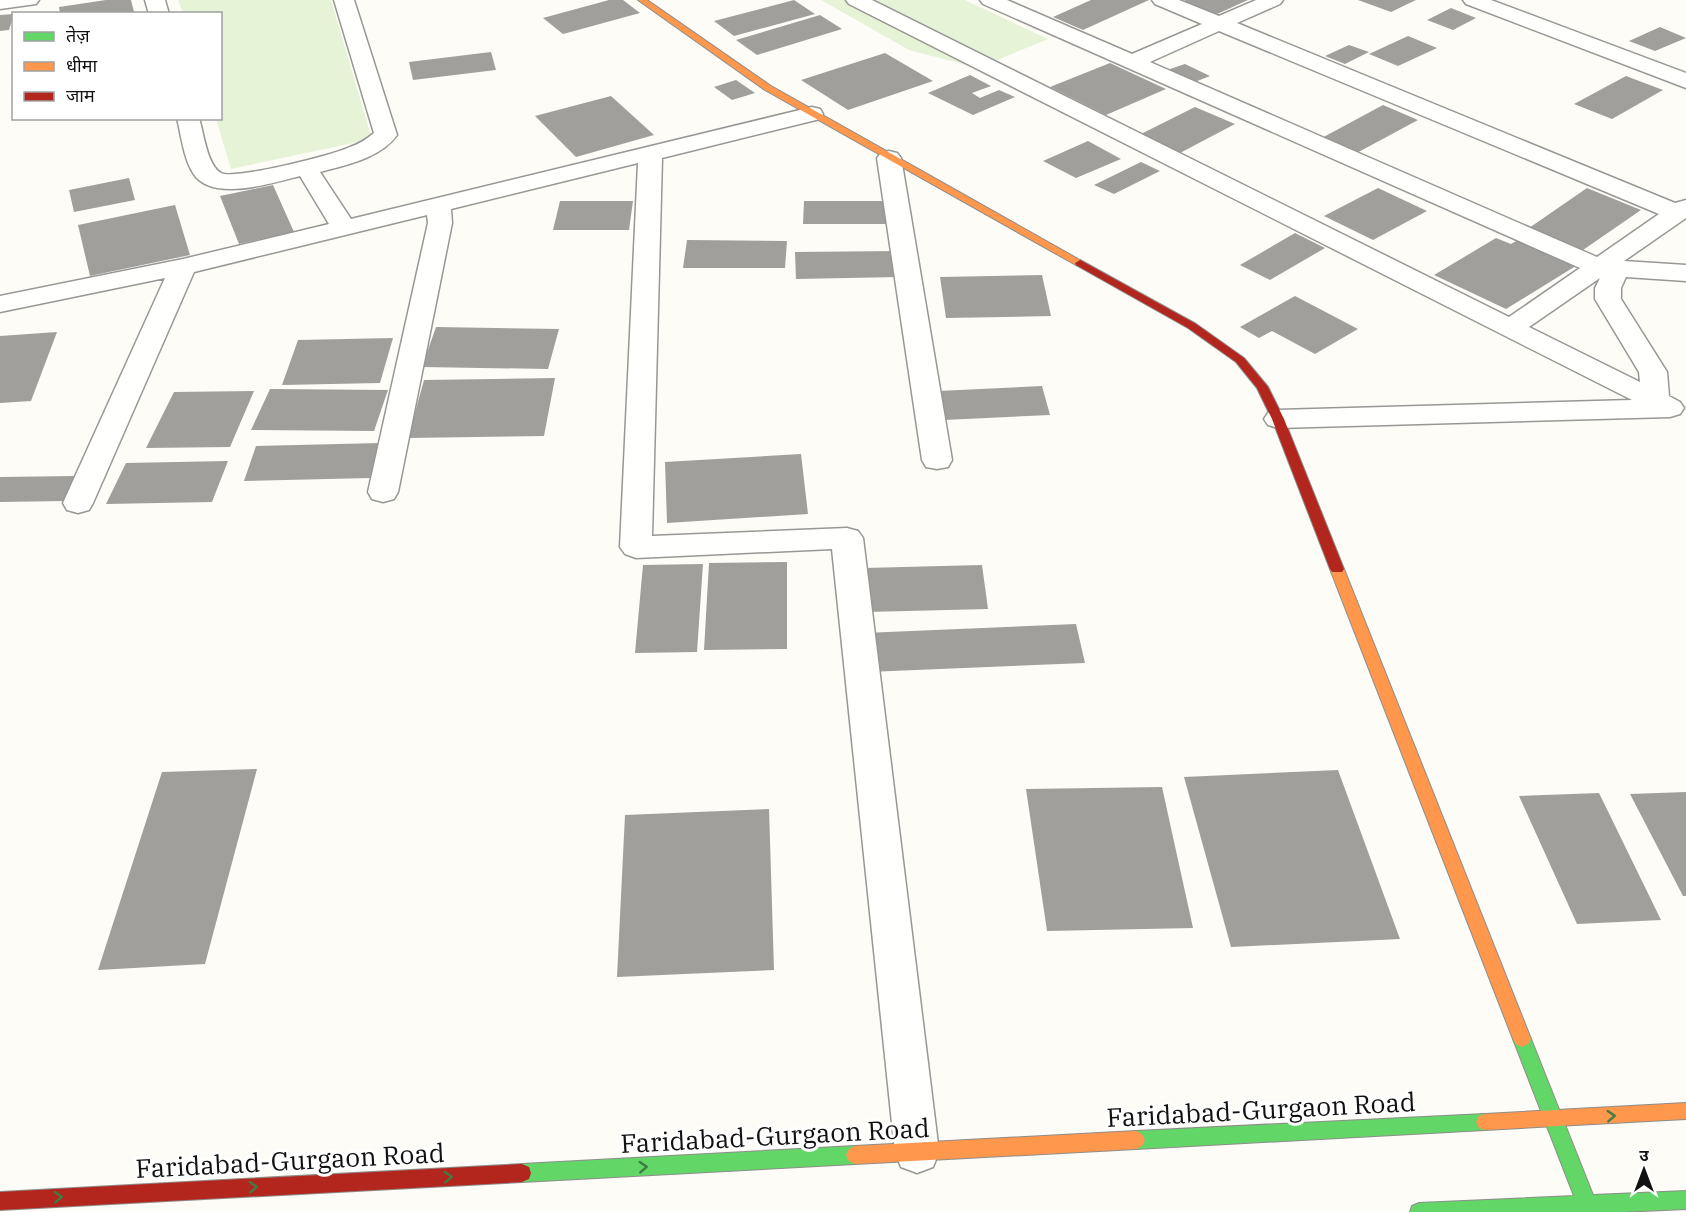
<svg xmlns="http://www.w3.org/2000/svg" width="1686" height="1212" font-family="'IBM Plex Serif','Noto Sans Devanagari',serif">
	<rect width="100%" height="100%" fill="#fdfcf7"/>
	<!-- green -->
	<path fill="#e7f3d7" d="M178,0h153l41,139 -141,30 -15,-50 4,-1v-104l-37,-1z
		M821,0h144l83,39 -70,29 -69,-18z"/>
	<!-- building -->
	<path fill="#a19f9c" d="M106,0h25l3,12 -74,2 -1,-7z
		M609,0h14l17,13 -77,21 -20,-16z
		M794,0l21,14 -81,22 -20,-15z
		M1091,0h58l-66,30 -30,-13z
		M1186,0h62l-33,15 -34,-13z
		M1358,0h58l-25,12z
		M1451,8l25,10 -23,12 -26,-10z
		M14,14l-5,16 -9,1v-16z
		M820,15l22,14 -85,26 -21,-15z
		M1660,27l26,11 -31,13 -26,-10z
		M1408,36l29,12 -39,18 -29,-12z
		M1349,45l20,7 -24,12 -20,-8z
		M491,52l5,18 -83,10 -4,-18z
		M885,53l48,28 -85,29 -47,-30z
		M1110,63l56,26 -60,26 -56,-28z
		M1185,64l25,12 -18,7 -25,-13z
		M970,75l21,11 -19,7 8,5 19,-8 16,7 -42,18 -45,-22z
		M1626,76l37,14 -51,29 -38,-15z
		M736,80l19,13 -23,7 -18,-13z
		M611,96l43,39 -78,22 -41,-41z
		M1383,105l35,15 -65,35 -35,-15z
		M1195,107l40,17 -55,29 -41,-18z
		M1088,141l33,18 -45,19 -33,-17z
		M1141,162l19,9 -46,23 -20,-9z
		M129,178l6,22 -61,12 -5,-22z
		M273,185l21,47 -55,12 -19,-48z
		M1378,188l49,23 -54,29 -49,-24z
		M1587,188l54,22 -58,40 -54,-22z
		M560,201h73l-4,29h-76z
		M804,201h85l1,23h-87z
		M175,205l15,50 -100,21 -12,-51z
		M1295,233l30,15 -55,32 -30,-15z
		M1496,238l15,6 10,-6 58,26 -73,45 -72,-34z
		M687,240l100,1 -2,27h-102z
		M896,251l3,26 -103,2 -1,-27z
		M1042,275l9,41 -105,2 -6,-41z
		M1295,296l63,33 -43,25 -43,-23 -13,7 -19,-11z
		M436,327l123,2 -11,40 -126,-2z
		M57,332l-26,69 -31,2v-67z
		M393,338l-13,45 -98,2 16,-45z
		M555,378l-11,58 -136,2 16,-58z
		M1042,386l8,29 -106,5 -6,-29z
		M270,389l118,1 -14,41 -123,-1z
		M254,391l-24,56 -84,1 28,-56z
		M380,443l-10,35 -126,3 12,-35z
		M801,454l7,60 -141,9 -2,-61z
		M228,461l-16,41 -106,2 20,-41z
		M77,476l-12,25 -65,1v-25z
		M787,562v87l-83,1 5,-87z
		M703,564l-6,88 -62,1 8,-88z
		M982,565l6,44 -122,3 -2,-44z
		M1076,624l9,39 -217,9 -4,-39z
		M257,769l-52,195 -107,6 64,-198z
		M1338,770l62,169 -169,8 -47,-170z
		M1162,787l31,141 -146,3 -21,-142z
		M1686,792v104h-3l-53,-102z
		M1599,793l62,127 -84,4 -58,-128z
		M769,809l5,161 -157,7 8,-162z"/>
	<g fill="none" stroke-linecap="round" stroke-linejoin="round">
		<defs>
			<path id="street" d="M0,0h39l-3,4 -36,5z
				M145,0h20l4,14h-20z
				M334,0h20l43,135c-16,23 -51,30 -77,37l31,47 461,-112 8,2 3,5 -3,5 -158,39 -10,378 195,-8 11,3 5,7 76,614 -6,15 -16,6 -16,-6 -6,-15 -63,-603 -196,9 -11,-4 -5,-7 18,-384 -187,46 1,14 -54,269 -4,7 -11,3 -11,-3 -4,-7 60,-269 -1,-8 -233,57 -101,231 -4,7 -11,3 -11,-3 -4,-7 102,-225 -165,34v-16l183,-37 146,-35 -29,-48c-28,7 -89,27 -107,-3 -9,-14 -12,-38 -16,-55h22c5,16 8,47 22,55 13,7 113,-18 129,-26 9,-3 17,-8 24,-14z
				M846,0h26l637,317 71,-49 -597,-264 -3,-4h27l125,54 70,-30 -47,-20 -3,-4h27l40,16 37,-16h27l-3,4 -43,19 438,180 11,-3v18l-62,43 62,4v16l-60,-4 -5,11v11l46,73 2,24 11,6 4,6 -4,6 -10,3 -392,11 -10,-3 -4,-6 4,-6 10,-3 354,-10 -783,-396zM1219,31l440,183 -62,43 -447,-195zM1600,278l-5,10v11l44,73 1,10 -111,-55z
				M1463,0h28l195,73v15l-220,-84z
				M889,151l8,2 4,5 51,302 -4,7 -11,2 -11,-2 -4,-7 -45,-302 4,-5z"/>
			<path id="fast" d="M1522,1031l6,3 3,5 62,156 93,-4v18l-66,3h-210l2,-6 7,-3 155,-7 -61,-157 3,-5z
				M1485,1114l6,2 3,6 -3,6 -6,2 -349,19 -6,-3 -3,-6 3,-6 6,-3z
				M855,1146l6,3 3,6 -3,6 -6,3 -333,18 -7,-3 -2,-6 2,-6 7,-3z"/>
			<path id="slow" d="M638,0h9l124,86 314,177 -5,3 -4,-1 -311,-175z
				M1337,565l7,4 187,470 -3,5 -6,3 -6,-3 -3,-5 -183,-470z
				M1686,1103v16l-201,11 -6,-2 -3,-6 3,-6 6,-2z
				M1136,1131l6,3 3,6 -3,6 -6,3 -281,15 -6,-3 -3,-6 3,-6 6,-3z"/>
			<path id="jam" d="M1080,260l116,64 48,34 24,29 16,32 60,150 -2,3h-10l-2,-3 -58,-150 -15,-31 -21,-26 -48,-34 -112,-63 -1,-2z
				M522,1164l7,3 2,6 -2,6 -7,3 -522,28v-18z"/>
		</defs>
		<!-- street casing -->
		<use href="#street" stroke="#979795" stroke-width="3"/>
		<!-- fast casing -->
		<use href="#fast" stroke="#8e8d8b" stroke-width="2"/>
		<!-- slow casing -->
		<use href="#slow" stroke="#8e8d8b" stroke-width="2"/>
		<!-- jam casing -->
		<use href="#jam" stroke="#8e8d8b" stroke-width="2"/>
		<!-- street -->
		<use href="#street" fill="#fffffe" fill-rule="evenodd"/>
		<!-- fast -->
		<use href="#fast" fill="#63d668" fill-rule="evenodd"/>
		<!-- slow -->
		<use href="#slow" fill="#ff974d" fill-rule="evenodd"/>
		<!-- jam -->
		<use href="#jam" fill="#b3261e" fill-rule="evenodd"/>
	</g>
	<!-- one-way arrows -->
	<defs><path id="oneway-chevron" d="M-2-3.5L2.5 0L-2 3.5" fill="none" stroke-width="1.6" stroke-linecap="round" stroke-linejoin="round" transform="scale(1.5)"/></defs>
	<g stroke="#3e7d41">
		<use href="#oneway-chevron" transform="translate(1611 1116) rotate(-3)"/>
		<use href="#oneway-chevron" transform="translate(643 1167) rotate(-3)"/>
		<use href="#oneway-chevron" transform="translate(448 1177) rotate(-3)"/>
		<use href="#oneway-chevron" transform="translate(253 1187) rotate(-3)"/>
		<use href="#oneway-chevron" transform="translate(58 1197) rotate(-3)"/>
	</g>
	<g text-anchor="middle" stroke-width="6" stroke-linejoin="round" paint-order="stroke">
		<!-- near-street labels -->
		<g font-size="26" fill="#111" stroke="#fff">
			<text transform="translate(1261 1110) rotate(-3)" y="9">Faridabad-Gurgaon Road</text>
			<text transform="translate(775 1136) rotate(-3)" y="9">Faridabad-Gurgaon Road</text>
			<text transform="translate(290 1161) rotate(-3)" y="9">Faridabad-Gurgaon Road</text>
		</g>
	</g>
	<!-- legend -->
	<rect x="12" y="12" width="210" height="108" fill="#ffffff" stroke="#a0a0a0" stroke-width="1.5"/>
	<rect x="24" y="32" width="30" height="9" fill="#63d668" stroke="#a0a0a0" stroke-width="1.5"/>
	<text x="66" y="42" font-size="18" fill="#111111">तेज़</text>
	<rect x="24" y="62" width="30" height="9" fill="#ff974d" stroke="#a0a0a0" stroke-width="1.5"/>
	<text x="66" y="72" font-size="18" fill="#111111">धीमा</text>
	<rect x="24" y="92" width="30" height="9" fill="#b3261e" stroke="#a0a0a0" stroke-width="1.5"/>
	<text x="66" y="102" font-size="18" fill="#111111">जाम</text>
	<!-- north arrow -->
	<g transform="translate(1644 1170)" stroke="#ffffff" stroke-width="4.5" paint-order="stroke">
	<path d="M0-4.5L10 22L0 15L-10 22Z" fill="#111111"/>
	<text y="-9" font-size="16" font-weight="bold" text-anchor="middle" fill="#111111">उ</text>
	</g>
</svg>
